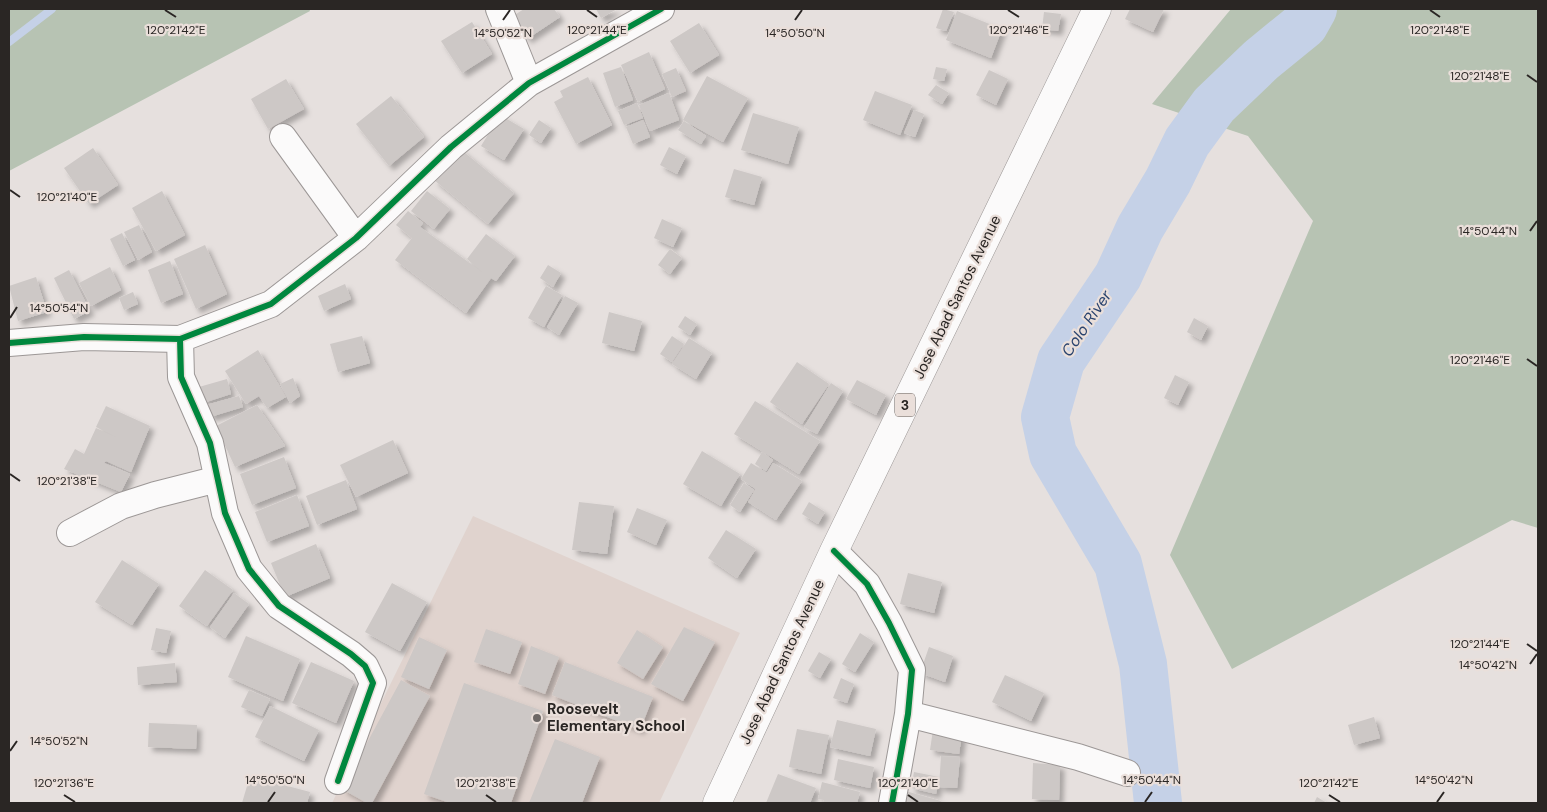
<svg xmlns="http://www.w3.org/2000/svg" width="1547" height="812" font-family="'DM Sans',sans-serif">
	<defs>
		<filter id="shadow"><feDropShadow dx="4.5" dy="4.5" stdDeviation="2.5" flood-color="#0004"/></filter>
	</defs>
	<rect width="100%" height="100%" fill="#e6e0de"/>
	<!-- built -->
	<path fill="#e0d3ce" d="M473,516l267,117 -81,170h-327z"/>
	<!-- forest -->
	<path fill="#b7c3b3" d="M9,9h300l1,2 -301,160z
		M1231,9h307v519l-26,-8 -280,149 -62,-114 143,-334 -65,-85 -96,-32z"/>
	<g fill="none" stroke-linecap="round" stroke-linejoin="round">
		<!-- stream -->
		<path stroke="#c5d1e7" stroke-width="8" d="M9,42l43,-33"/>
		<!-- river -->
		<path stroke="#c5d1e7" stroke-width="48" d="M1158,803l-15,-139 -25,-100 -65,-110 -8,-37 16,-56 57,-85 22,-48 28,-47 19,-39 27,-37 47,-45 43,-35 9,-16"/>
	</g>
	<!-- building -->
	<path fill="#cdc8c6" filter="url(#shadow)" d="M524,9h30l6,8 -33,22 -14,-23z
		M596,9h21l-16,9z
		M943,9l11,3 -8,19 -10,-3z
		M1130,9h34l-11,23 -28,-13z
		M957,11l45,18 -11,29 -45,-18z
		M1044,12l17,2 -3,17 -16,-2z
		M472,22l20,32 -30,19 -21,-32z
		M699,23l20,32 -29,18 -20,-32z
		M649,52l16,37 -27,13 -17,-37z
		M621,67l12,33 -18,7 -12,-34z
		M936,67l11,2 -3,12 -11,-2z
		M676,68l10,23 -14,6 -10,-23z
		M989,70l19,9 -12,26 -20,-10z
		M707,76l41,22 -25,44 -40,-22z
		M588,77l24,48 -36,19 -22,-42 9,-5 -3,-6z
		M286,79l18,30 -36,20 -17,-30z
		M936,85l13,8 -7,11 -14,-9z
		M875,91l37,14 -12,30 -37,-15z
		M669,93l10,27 -29,11 -11,-26z
		M391,96l33,41 -35,29 -33,-42z
		M637,103l6,15 -19,7 -6,-14z
		M914,110l10,4 -9,23 -11,-4z
		M753,113l46,14 -11,37 -47,-14z
		M500,115l24,14 -20,31 -23,-14z
		M539,120l12,8 -10,15 -12,-8z
		M643,120l7,17 -17,7 -7,-17z
		M684,121l22,15 -5,8 -23,-14z
		M669,147l17,9 -9,18 -17,-9z
		M93,148l25,37 -29,19 -25,-36z
		M459,148l55,45 -26,31 -54,-44z
		M734,169l28,8 -8,28 -29,-8z
		M162,191l23,44 -29,16 -24,-43z
		M427,191l23,18 -16,20 -23,-18z
		M408,211l15,12 -3,4 62,45 -15,-13 19,-25 29,22 -19,25 -5,-3 -25,35 -71,-53 17,-22 -16,-13z
		M662,219l20,9 -9,19 -19,-9z
		M139,225l13,27 -14,8 -14,-28z
		M122,233l13,27 -12,6 -13,-27z
		M205,245l22,49 -31,15 -22,-50z
		M670,249l12,9 -12,16 -12,-9z
		M170,261l13,33 -22,9 -13,-33z
		M548,265l13,8 -8,14 -13,-9z
		M110,267l11,23 -30,16 -12,-23z
		M69,270l21,41 -16,8 -20,-41z
		M36,277l11,35 -29,9 -9,-35z
		M345,284l6,15 -27,12 -6,-15z
		M546,286l16,9 -18,32 -16,-9z
		M133,292l5,12 -14,6 -5,-12z
		M565,296l13,7 -19,32 -12,-8z
		M609,312l33,9 -8,30 -32,-8z
		M685,316l12,8 -7,11 -12,-8z
		M1194,318l14,8 -7,14 -14,-8z
		M362,336l8,27 -32,9 -8,-28z
		M672,336l12,8 -12,18 -12,-8z
		M689,338l23,15 -16,26 -24,-15z
		M258,350l28,47 -19,11 -8,-12 -13,8 -21,-33z
		M797,362l32,22 -27,40 -32,-22z
		M1175,375l14,7 -11,23 -14,-7z
		M293,378l7,18 -10,7 -10,-19z
		M227,379l4,15 -28,9 -4,-16z
		M857,380l29,15 -10,20 -30,-16z
		M831,383l12,8 -26,43 -13,-7z
		M239,396l4,11 -33,10 -4,-12z
		M755,401l65,40 -21,33 -65,-40z
		M257,405l28,41 -50,21 -19,-41z
		M106,406l44,20 -19,46 -25,-11 -2,2 26,11 -9,18 -57,-23 11,-20 9,5 12,-26 20,9 -20,-10z
		M393,440l15,33 -52,24 -16,-32z
		M702,451l38,23 -19,32 -38,-22z
		M762,452l11,8 -7,11 -11,-7z
		M284,457l12,31 -44,17 -12,-31z
		M751,463l16,10 6,-10 29,18 -26,39 -28,-18 8,-13 -15,-10z
		M346,480l11,29 -40,16 -11,-29z
		M744,483l10,7 -14,22 -10,-7z
		M297,495l12,31 -42,16 -12,-30z
		M579,502l35,4 -7,48 -35,-4z
		M809,502l16,10 -7,12 -16,-10z
		M637,508l30,12 -11,25 -29,-13z
		M726,530l30,19 -19,29 -29,-20z
		M316,544l14,34 -45,19 -14,-34z
		M122,560l37,24 -27,41 -37,-23z
		M205,570l28,20 -26,36 -28,-20z
		M908,573l34,9 -8,31 -34,-9z
		M392,583l35,19 -27,49 -35,-19z
		M234,593l15,11 -24,34 -15,-11z
		M684,627l31,15 -32,59 -32,-17z
		M156,628l15,3 -5,22 -15,-3z
		M486,629l36,13 -12,32 -36,-12z
		M637,630l26,17 -20,32 -26,-16z
		M860,633l14,9 -19,30 -13,-8z
		M246,636l54,23 -17,42 -55,-24z
		M419,637l28,13 -18,39 -28,-12z
		M531,646l28,11 -14,37 -27,-10z
		M929,647l24,9 -8,26 -25,-9z
		M819,652l12,7 -11,19 -12,-7z
		M311,662l43,19 -18,42 -44,-20z
		M565,662l88,35 -13,33 -88,-35z
		M175,663l2,19 -39,3 -1,-18z
		M1005,675l39,18 -13,28 -39,-19z
		M841,678l13,6 -7,19 -14,-5z
		M401,680l29,16 -58,107h-5l-25,-14z
		M464,683l79,28 -32,92h-61l-26,-9z
		M249,690l21,9 -8,17 -21,-9z
		M270,706l49,24 -15,31 -49,-24z
		M1374,717l6,21 -26,7 -6,-20z
		M837,720l39,9 -6,27 -40,-9z
		M149,723l48,2 -1,24 -48,-2z
		M797,729l32,6 -8,39 -32,-7z
		M933,730l29,4 -3,20 -29,-4z
		M555,739l45,18 -18,46h-53z
		M941,756l19,1 -3,31 -18,-1z
		M838,759l36,8 -4,21 -36,-8z
		M1033,763l27,2 -1,35 -27,-1z
		M914,772l25,5 -3,17 -25,-6z
		M778,774l38,14 -6,15h-44z
		M250,776l60,16 -3,11h-65z
		M822,782l38,10 -3,11h-34l1,-3 -6,-1z
		M902,790l39,11 -1,2h-42z
		M1317,797l10,6h-13z"/>
	<g fill="none" stroke-linecap="round" stroke-linejoin="round">
		<defs>
			<path id="minor" d="M499,9l30,74
				M283,137l73,101
				M180,339l1,38 29,66 15,70 24,56 30,37 72,48 14,12 8,17 -35,98
				M9,343l75,-6 96,2 91,-35 85,-66 95,-91 78,-64 132,-74
				M70,533l51,-27 34,-11 63,-16
				M834,551l33,33 22,39 23,47 -4,44 -16,89
				M908,714l170,43 49,16"/>
			<path id="highway" d="M717,803l117,-252 263,-542"/>
		</defs>
		<!-- minor casing -->
		<use href="#minor" stroke="#9c9796" stroke-width="28"/>
		<!-- highway casing -->
		<use href="#highway" stroke="#9c9796" stroke-width="29"/>
		<!-- minor -->
		<use href="#minor" stroke="#fbfafa" stroke-width="26"/>
		<!-- highway -->
		<use href="#highway" stroke="#fbfafa" stroke-width="28"/>
		<defs>
			<path id="cycleway" d="M180,339l1,38 29,66 15,70 24,56 30,37 72,48 14,12 8,17 -35,98
				M9,343l75,-6 96,2 91,-35 85,-66 95,-91 78,-64 132,-74
				M834,551l33,33 22,39 23,47 -4,44 -16,89"/>
		</defs>
		<!-- cycleway casing -->
		<use href="#cycleway" stroke="#eadfda" stroke-width="9"/>
		<!-- cycleway -->
		<use href="#cycleway" stroke="#00873e" stroke-width="6"/>
	</g>
	<!-- ticks -->
	<path fill="none" stroke="#2a2624" stroke-width="2" d="M165,10l11,7M587,10l10,7M1008,10l11,7M1430,10l10,7M503,20l7,-10M795,20l7,-10M1527,75l10,7M10,190l10,7M1530,231l7,-10M10,318l7,-11M1527,359l10,7M10,474l10,7M1527,644l10,7M1530,664l7,-10M10,751l7,-10M64,795l11,7M486,795l10,7M908,795l10,7M1329,795l11,7M268,802l7,-10M1145,802l7,-10M1437,802l7,-10"/>
	<!-- markers -->
	<circle fill="#6c6765" stroke="#eadfda" stroke-width="2" cx="537" cy="718" r="5"/>
	<g text-anchor="middle" stroke-width="4.5" stroke-linejoin="round" paint-order="stroke">
		<!-- shield labels -->
		<rect fill="#eadfda" stroke="#645e5b" stroke-width="1" x="895" y="393.5" width="20" height="23" rx="4"/>
		<g font-size="14" font-weight="bold" fill="#2a2624">
			<text x="905" y="410">3</text>
		</g>
		<!-- street labels -->
		<g font-size="15" fill="#2a2624" stroke="#eadfda">
			<text transform="translate(957 297) rotate(-64)" y="5">Jose Abad Santos Avenue</text>
			<text transform="translate(782 662) rotate(-65)" y="5">Jose Abad Santos Avenue</text>
		</g>
		<!-- poi labels -->
		<g font-size="15" font-weight="bold" fill="#2a2624" stroke="#eadfda" text-anchor="start">
			<text x="547" y="714">Roosevelt<tspan x="547" dy="17">Elementary School</tspan></text>
		</g>
		<!-- water labels -->
		<g font-size="16" font-style="italic" fill="#29436e" stroke="#eadfda">
			<text transform="translate(1086 323) rotate(-56)" y="6">Colo River</text>
		</g>
	</g>
	<g font-size="12" text-anchor="middle" fill="#2a2624" stroke="#eadfda" stroke-width="4.5" stroke-linejoin="round" paint-order="stroke">
		<text x="1440" y="34">120°21'48"E</text>
		<text x="176" y="34">120°21'42"E</text>
		<text x="597" y="34">120°21'44"E</text>
		<text x="1019" y="34">120°21'46"E</text>
		<text x="503" y="37">14°50'52"N</text>
		<text x="795" y="37">14°50'50"N</text>
		<text x="1480" y="80">120°21'48"E</text>
		<text x="67" y="201">120°21'40"E</text>
		<text x="1488" y="235">14°50'44"N</text>
		<text x="59" y="312">14°50'54"N</text>
		<text x="1480" y="364">120°21'46"E</text>
		<text x="67" y="485">120°21'38"E</text>
		<text x="1480" y="648">120°21'44"E</text>
		<text x="1488" y="669">14°50'42"N</text>
		<text x="59" y="745">14°50'52"N</text>
		<text x="275" y="784">14°50'50"N</text>
		<text x="1152" y="784">14°50'44"N</text>
		<text x="1444" y="784">14°50'42"N</text>
		<text x="64" y="787">120°21'36"E</text>
		<text x="486" y="787">120°21'38"E</text>
		<text x="908" y="787">120°21'40"E</text>
		<text x="1329" y="787">120°21'42"E</text>
	</g>
	<!-- border -->
	<rect width="1547" height="812" fill="none" stroke="#2a2624" stroke-width="20"/>
</svg>
